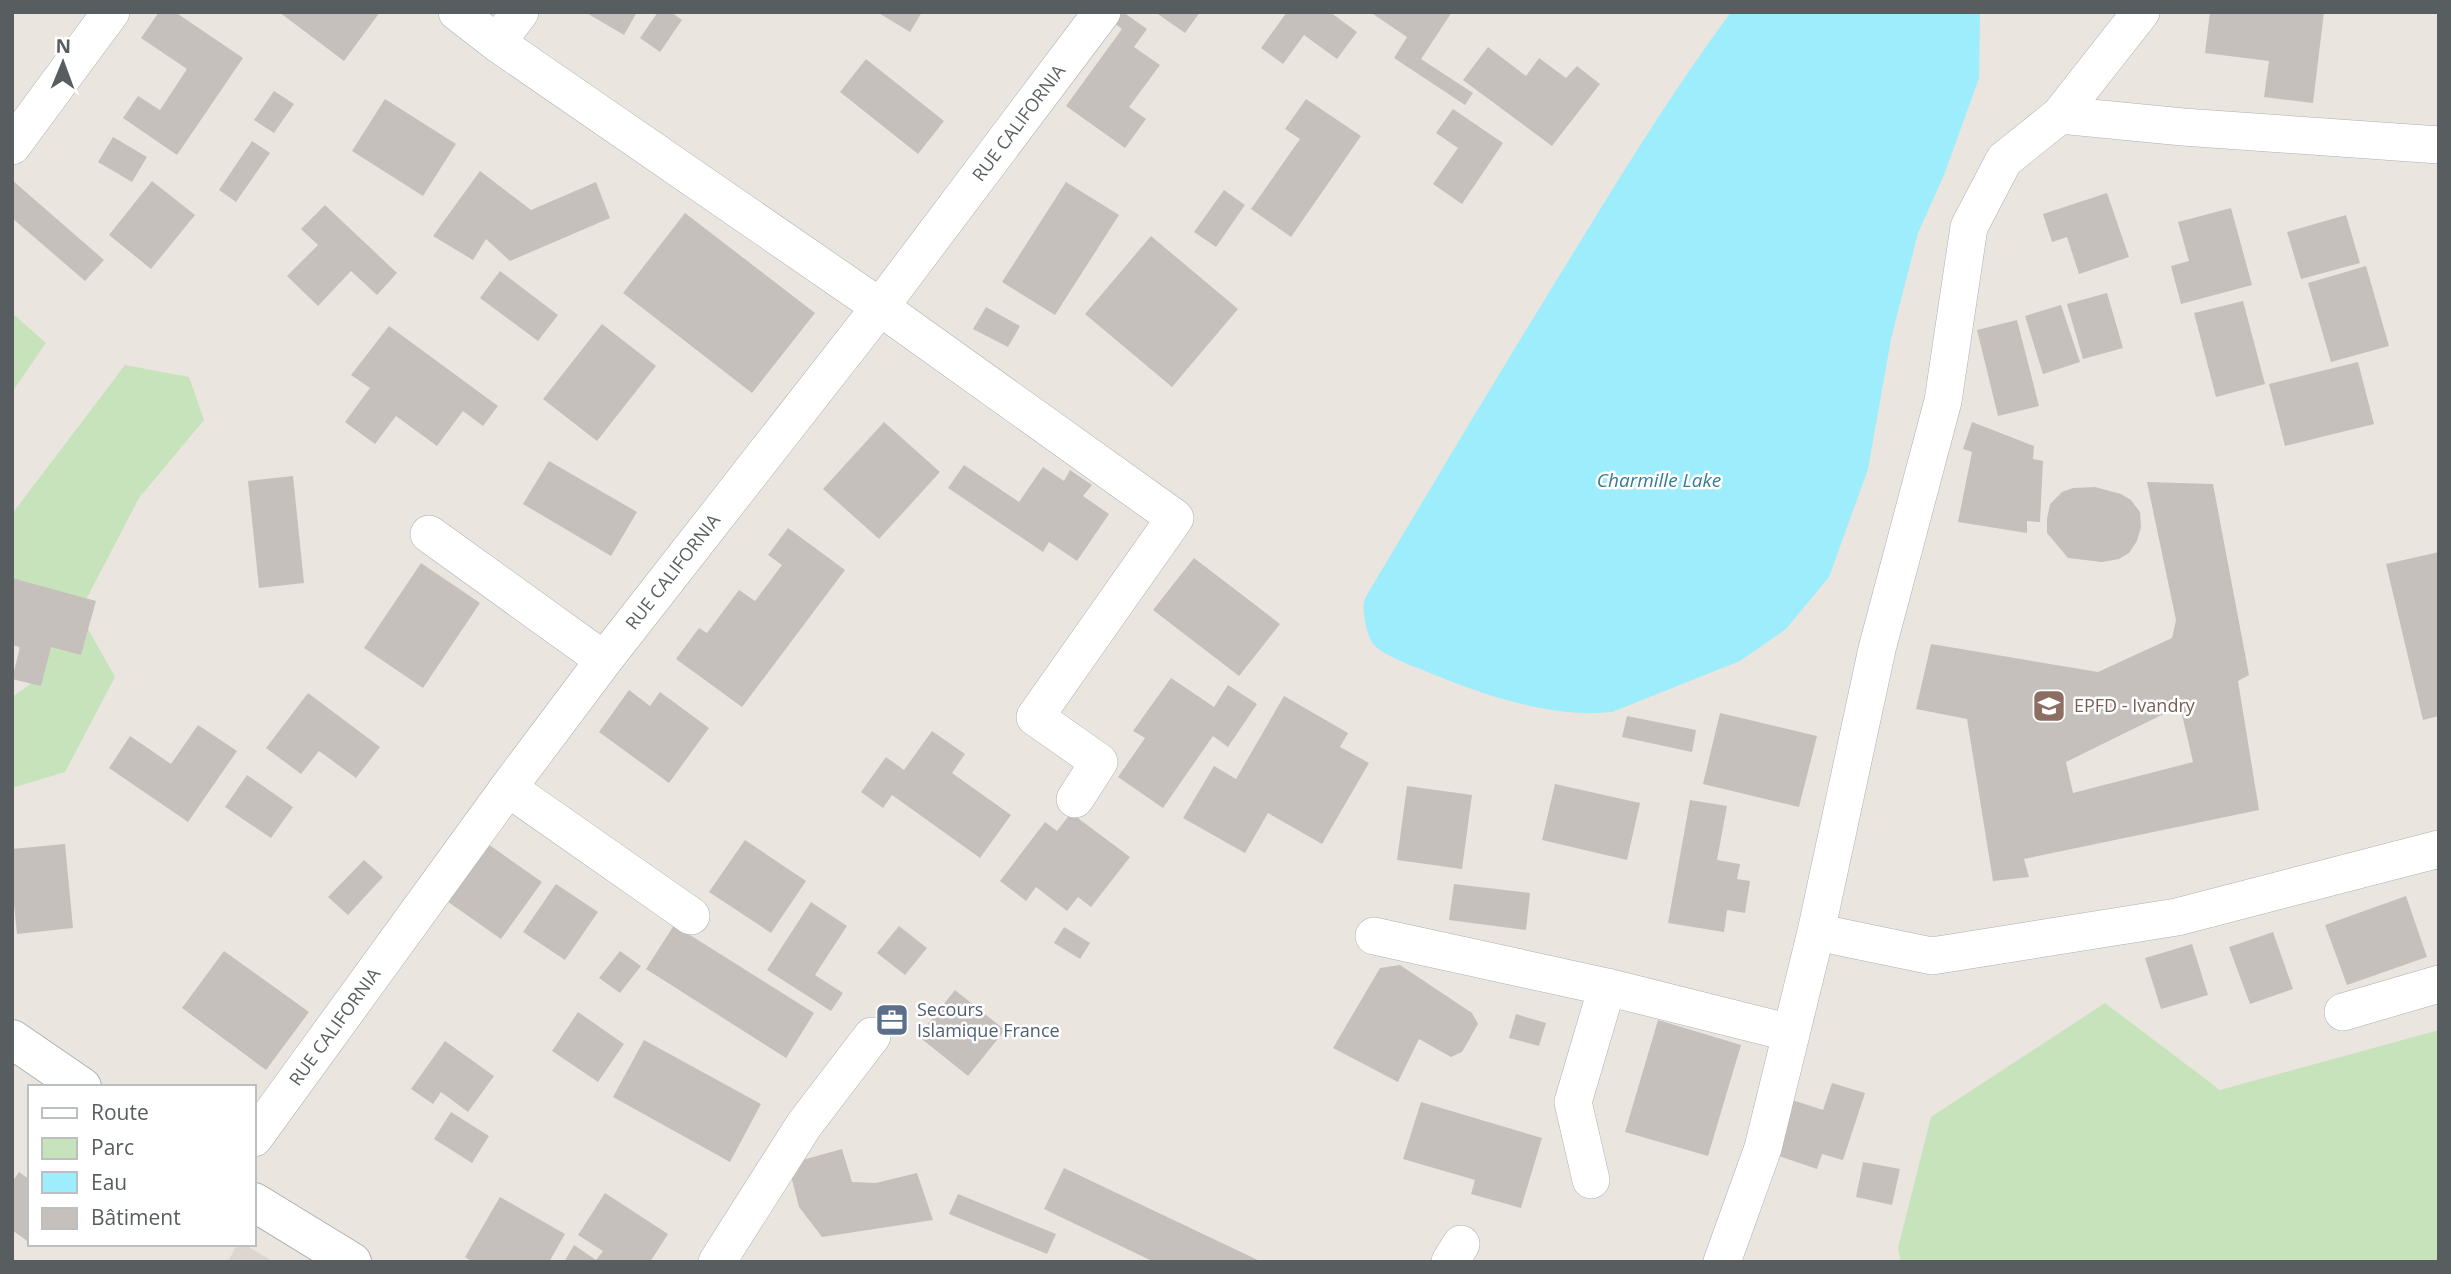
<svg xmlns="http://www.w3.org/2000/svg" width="2451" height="1274" font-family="'Open Sans',sans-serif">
	<rect width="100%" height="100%" fill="#ebe5df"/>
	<!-- education -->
	<path fill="#ddd6d0" d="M237,1244h7l30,18h-46z"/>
	<!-- green -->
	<path fill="#c6e3bb" d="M12,313l34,30 -34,49z
		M125,365l64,12 15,43 -65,78 -60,115 36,64 -50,95 -53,16v-91l23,-16 -23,-46v-121z
		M2105,1003l115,87 219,-60v232h-538l-3,-14 33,-131z"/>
	<!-- water -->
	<path fill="#9eedfc" d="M1731,12h249l-1,66 -35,97 -26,58 -27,106 -23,130 -39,108 -43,52 -46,32 -128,51c-63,7 -134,-19 -192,-43 -12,-5 -39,-15 -47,-25 -6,-9 -11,-31 -9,-42 1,-5 5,-10 7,-14 69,-116 138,-231 209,-346 48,-78 96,-156 151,-230z"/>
	<!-- building -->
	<path fill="#c6c0bc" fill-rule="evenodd" d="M159,12h16l68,46 -66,97 -54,-37 15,-22 22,14 27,-41 -46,-31z
		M279,12h101l-36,49z
		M585,12h52l-13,23z
		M658,12h13l11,8 -22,32 -20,-14z
		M877,12h45l-12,20z
		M1114,12h9l24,17 -13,18 26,18 -31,42 17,12 -21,29 -59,-42 56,-77 -13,-10z
		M1155,12h45l-15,21z
		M1287,12h43l27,20 -20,27 -33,-24 -21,29 -22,-16z
		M1370,12h82l-31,47 52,34 -8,12 -71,-47 13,-21z
		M2210,12h114l-11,91 -49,-6 5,-36 -64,-8z
		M1488,47l38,29 13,-18 27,20 11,-12 23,18 -48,62 -89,-66z
		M866,59l78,62 -26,33 -78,-62z
		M274,91l20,13 -20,29 -20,-13z
		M385,99l71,45 -33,52 -71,-45z
		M1306,99l55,37 -70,101 -40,-28 49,-70 -15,-10z
		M1453,109l50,34 -41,61 -29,-20 25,-36 -22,-15z
		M113,137l34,20 -15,25 -34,-20z
		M252,141l18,12 -34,49 -17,-12z
		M480,171l51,39 65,-28 14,36 -100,43 -24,-22 -13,21 -40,-24z
		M12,180l92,80 -19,21 -73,-63z
		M152,181l43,34 -44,54 -42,-34z
		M1066,182l53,33 -64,100 -53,-33z
		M1224,190l21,15 -29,42 -22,-15z
		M2107,193l22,64 -50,17 -12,-37 -15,5 -9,-28z
		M325,205l72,68 -20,22 -26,-24 -33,35 -31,-30 31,-31 -17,-16z
		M2231,208l21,77 -71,19 -10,-38 18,-5 -11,-39z
		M685,213l130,100 -63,80 -129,-100z
		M2346,215l14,48 -59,16 -14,-47z
		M1151,236l87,73 -66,78 -87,-73z
		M2366,266l23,80 -58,16 -23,-79z
		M500,271l58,44 -20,26 -58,-43z
		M2107,293l16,55 -40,11 -16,-55z
		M2243,301l22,83 -49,13 -22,-84z
		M2061,305l19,57 -37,12 -18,-58z
		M986,307l34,19 -12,21 -35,-18z
		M2017,320l22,86 -41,10 -21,-86z
		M602,324l54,42 -59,75 -54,-42z
		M389,326l109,80 -15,20 -20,-15 -26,35 -41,-30 -21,28 -30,-22 25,-34 -19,-13z
		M2358,362l16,62 -89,22 -16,-62z
		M884,422l56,50 -61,67 -56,-50z
		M1972,422l62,24 -1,13 10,2 -3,61 -13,-1v12l-69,-11 14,-70 -9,-3z
		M549,461l88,51 -26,44 -88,-52z
		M964,465l55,37 24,-35 21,14 6,-11 22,15 -9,11 26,18 -32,47 -28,-19 -6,10 -95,-64z
		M293,476l11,107 -45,5 -11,-107z
		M2147,482l66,2 36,191 -11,6 21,129 -235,49 5,18 -36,4 -26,-162 -51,-10 15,-65 167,28 74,-34 4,-18zM2180,706l13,56 -120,31 -7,-31z
		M2095,487l26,7 10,6 9,12 1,15 -4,14 -8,12 -10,6 -17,3 -34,-4 -21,-25v-14l3,-15 12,-12 11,-4z
		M788,528l57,42 -103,137 -66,-48 23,-31 8,5 32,-43 16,11 27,-36 -14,-10z
		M2439,552v164l-16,4 -37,-156z
		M1194,558l86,66 -41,52 -86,-66z
		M421,563l59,40 -57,85 -59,-40z
		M12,578l84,23 -15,54 -30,-8 -10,39 -29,-7 8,-32 -8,-2z
		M1171,678l43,29 14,-22 29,19 -29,43 -15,-11 -50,72 -45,-31 27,-39 -12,-7z
		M629,690l21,16 10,-14 49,36 -40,55 -70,-51z
		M308,693l72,54 -24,31 -37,-27 -18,23 -35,-26z
		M1284,696l64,37 -8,14 29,16 -47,81 -54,-31 -23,40 -62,-35 31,-52 22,13z
		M1720,713l97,23 -18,71 -96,-23z
		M1627,716l69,14 -4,22 -70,-15z
		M198,725l39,26 -49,71 -79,-54 21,-32 41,28z
		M932,731l33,23 -13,19 59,42 -31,43 -88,-63 -9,13 -22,-16 25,-35 18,13z
		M247,775l46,32 -22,31 -46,-31z
		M1555,784l85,19 -13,57 -85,-20z
		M1407,786l65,9 -10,74 -65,-9z
		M1690,800l37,6 -10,54 23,4 -3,15 13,2 -5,32 -18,-3 -3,22 -56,-9z
		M1071,813l59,44 -39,50 -13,-10 -11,14 -31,-24 -10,14 -26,-20 45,-59 12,9z
		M745,840l61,41 -35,52 -62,-41z
		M485,842l57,40 -41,57 -57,-40z
		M65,844l8,84 -56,6 -5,-51v-34z
		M364,860l19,17 -35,38 -20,-18z
		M556,884l42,28 -33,48 -42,-28z
		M1454,884l76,9 -4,37 -77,-10z
		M2406,896l21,61 -80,28 -22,-60z
		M811,902l36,24 -32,49 28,18 -12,18 -64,-41z
		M674,925l140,88 -28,45 -140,-89z
		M899,926l28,22 -22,27 -28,-22z
		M1064,927l26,16 -10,16 -26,-16z
		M2273,932l20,57 -43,15 -21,-57z
		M2192,944l16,51 -47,14 -16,-51z
		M224,951l85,61 -43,58 -84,-62z
		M620,951l21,15 -21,27 -21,-15z
		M1400,965l72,48 6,11 -16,28 -11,5 -32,-18 -21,43 -65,-34 47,-80z
		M955,990l50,40 -37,46 -50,-40z
		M578,1012l46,32 -26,38 -46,-31z
		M1516,1014l30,9 -7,23 -30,-8z
		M1658,1020l83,25 -33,111 -83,-24z
		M644,1040l117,64 -31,58 -117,-65z
		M445,1041l49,35 -26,36 -27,-20 -8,12 -22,-15z
		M1832,1083l33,10 -22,67 -21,-6 -5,15 -44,-15 19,-54 31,10z
		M1421,1102l121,36 -21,70 -50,-14 4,-14 -72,-21z
		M451,1112l38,24 -17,27 -38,-24z
		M842,1149l10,33 24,1 41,-10 16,47 -111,17 -23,-30 -11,-43z
		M1863,1162l37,7 -8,36 -36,-8z
		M1064,1168l198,94h-108l-110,-53z
		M19,1172l11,8v63l-18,-13v-48z
		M605,1193l63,41 -18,28h-86l10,-17 22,15 7,-9 -25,-16z
		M958,1194l98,40 -9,20 -98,-40z
		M500,1197l65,37 -16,28h-76l-8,-5z"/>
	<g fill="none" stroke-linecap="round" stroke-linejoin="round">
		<defs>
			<path id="street" d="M457,12l40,31 383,264 295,211 -140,199 64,45 -24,37
				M497,43l23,-31
				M2060,115l81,-103
				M12,146l99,-134
				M429,534l175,126
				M508,788l183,128
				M1816,932l116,24 245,-39 262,-68
				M1374,936l233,51 184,46
				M2343,1012l96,-28
				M254,1138l254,-350 96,-128 276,-353 222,-295
				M1591,1180l-18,-78 34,-115
				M717,1262l87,-137 68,-89
				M1450,1262l11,-18
				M1722,1262l41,-114 53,-216 61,-283 66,-248 26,-174 35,-67 56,-45 123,12 256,18"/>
			<path id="secondary" d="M12,1039l70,48
				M254,1202l98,60"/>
		</defs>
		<!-- street casing -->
		<use href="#street" stroke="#abb0b2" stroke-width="38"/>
		<!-- secondary casing -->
		<use href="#secondary" stroke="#acb2b5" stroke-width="40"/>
		<!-- street -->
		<use href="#street" stroke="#fff" stroke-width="37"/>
		<!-- secondary -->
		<use href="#secondary" stroke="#fff" stroke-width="38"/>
	</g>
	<!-- icons -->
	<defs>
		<symbol id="school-square" viewBox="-11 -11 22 22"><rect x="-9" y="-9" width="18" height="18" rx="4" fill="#8d6e63" stroke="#fff"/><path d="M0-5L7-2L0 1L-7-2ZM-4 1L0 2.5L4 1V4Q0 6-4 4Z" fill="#fff"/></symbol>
		<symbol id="office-square" viewBox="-11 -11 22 22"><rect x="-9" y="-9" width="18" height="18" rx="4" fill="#5c6f8a" stroke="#fff"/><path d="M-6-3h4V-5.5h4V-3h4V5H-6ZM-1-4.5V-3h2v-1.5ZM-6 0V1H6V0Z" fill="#fff"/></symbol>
	</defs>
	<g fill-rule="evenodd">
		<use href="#school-square" x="2030" y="687" width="38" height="38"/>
		<use href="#office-square" x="873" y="1001" width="38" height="38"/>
	</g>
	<g text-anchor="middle" stroke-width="5" stroke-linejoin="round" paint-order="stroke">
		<!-- street labels -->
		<g font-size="18" fill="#585e60" stroke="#fff">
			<text transform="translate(1019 123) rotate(-53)" y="6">RUE CALIFORNIA</text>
			<text transform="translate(673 572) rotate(-52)" y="6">RUE CALIFORNIA</text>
			<text transform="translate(335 1027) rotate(-54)" y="6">RUE CALIFORNIA</text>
		</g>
		<!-- education labels -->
		<g font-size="18" fill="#785e54" stroke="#fff" text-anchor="start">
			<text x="2074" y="712">EPFD - Ivandry</text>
		</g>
		<!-- service labels -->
		<g font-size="18" fill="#4e5e75" stroke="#fff" text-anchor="start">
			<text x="917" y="1016">Secours<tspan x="917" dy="21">Islamique France</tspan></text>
		</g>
		<!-- water labels -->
		<g font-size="19" font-style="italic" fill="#367c93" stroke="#fff">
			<text x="1659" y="487">Charmille Lake</text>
		</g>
	</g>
	<!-- border -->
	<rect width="2451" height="1274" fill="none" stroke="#585e60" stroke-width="28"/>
	<!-- legend -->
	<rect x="28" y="1085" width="228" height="161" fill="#ffffff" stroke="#bcbfbf" stroke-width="2"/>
	<rect x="42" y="1108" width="35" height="10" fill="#ffffff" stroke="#bcbfbf" stroke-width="2"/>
	<text x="91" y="1120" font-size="21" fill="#585e60">Route</text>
	<rect x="42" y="1138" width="35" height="21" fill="#c6e3bb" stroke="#bcbfbf" stroke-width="2"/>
	<text x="91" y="1155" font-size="21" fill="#585e60">Parc</text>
	<rect x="42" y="1172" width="35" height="21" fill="#9eedfc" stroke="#bcbfbf" stroke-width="2"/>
	<text x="91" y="1190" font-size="21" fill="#585e60">Eau</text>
	<rect x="42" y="1208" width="35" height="21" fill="#c6c0bc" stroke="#bcbfbf" stroke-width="2"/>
	<text x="91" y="1225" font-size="21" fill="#585e60">Bâtiment</text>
	<!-- north arrow -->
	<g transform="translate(63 63) rotate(1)" stroke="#ffffff" stroke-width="5" paint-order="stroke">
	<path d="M0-5L12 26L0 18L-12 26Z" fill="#585e60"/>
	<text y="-10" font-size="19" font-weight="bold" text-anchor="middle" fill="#585e60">N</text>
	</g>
</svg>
